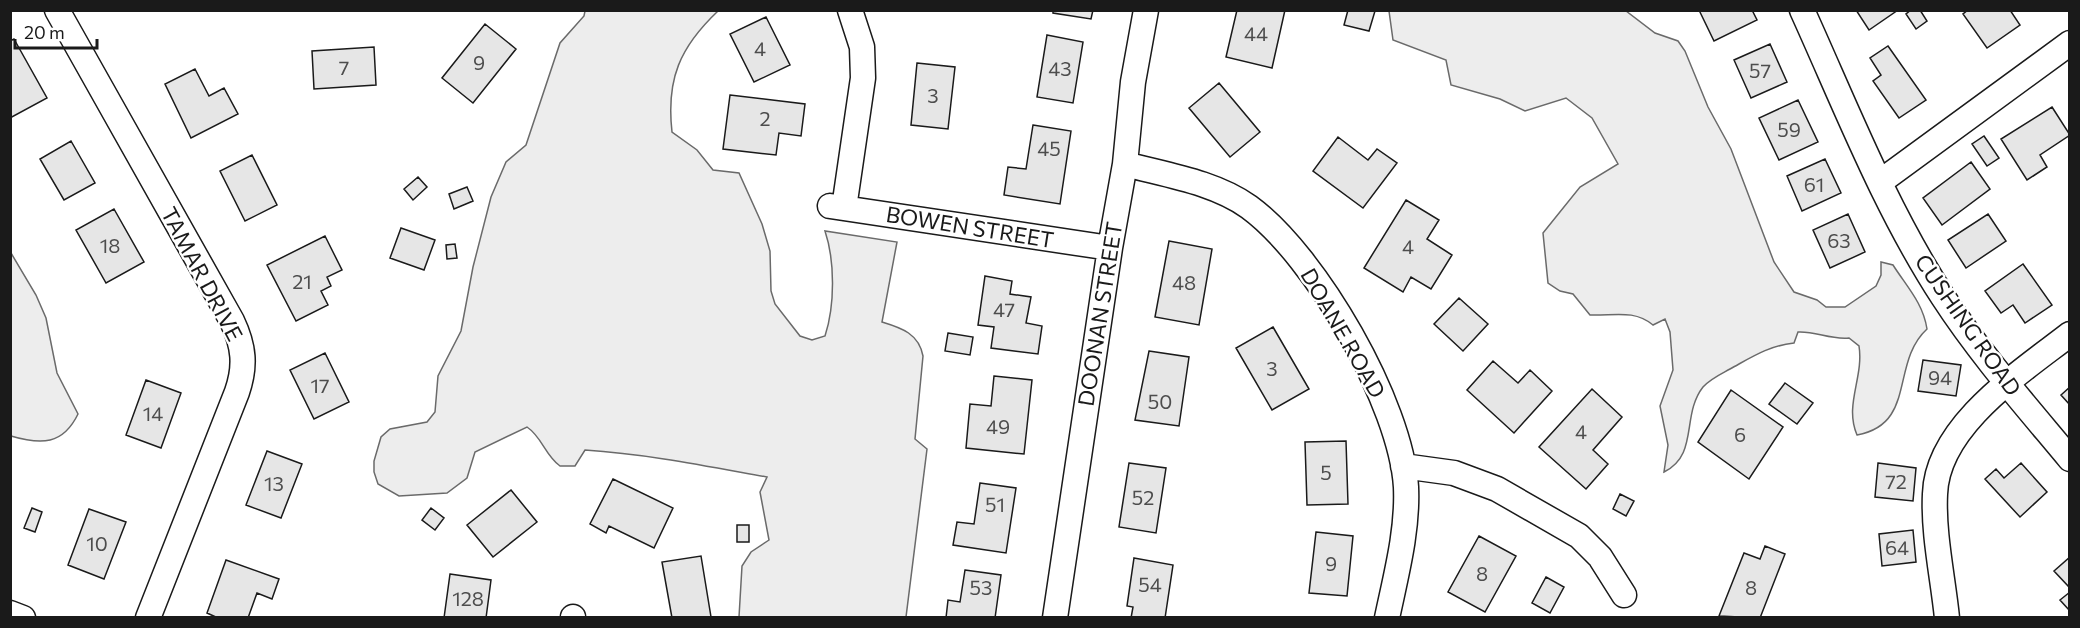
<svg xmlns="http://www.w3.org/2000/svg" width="2080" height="628" font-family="Commissioner,sans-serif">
	<rect width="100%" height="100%" fill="#fff"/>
	<!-- green -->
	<path fill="#ededed" stroke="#6a6a6a" stroke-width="1.5" d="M585,11h133c-38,36 -52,68 -46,121l25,18 16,20 26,3 23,51 8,27 1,40 4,13 25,32 12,4 13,-4c10,-31 10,-75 0,-105l72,11 -15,80c20,6 37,12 41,34l-8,83 12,10 -21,168h-167l3,-51 9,-14 18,-12 -9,-48 7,-15c-61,-11 -120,-23 -182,-27l-10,16h-15c-15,-11 -18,-29 -33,-39l-52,25 -8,26 -20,15 -48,3 -21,-12 -4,-12v-11l7,-24 9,-8 37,-7 8,-10 3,-36 23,-45 12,-64 18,-70 15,-35 20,-17 34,-102 24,-27z
		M1389,11h237l29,22 23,8 7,10 23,56 23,42 43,113 20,30 23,8 9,7h19l31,-21 5,-11v-13l12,3c14,22 30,38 34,64 -37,34 -10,95 -70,106 -13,-30 7,-58 2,-89l-10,-8c-19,2 -33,-7 -51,-6l-4,11c-26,3 -42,14 -64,26 -9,5 -20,10 -27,18 -22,28 -4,68 -39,85l4,-27 -8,-39 13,-36 -3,-38 -5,-13 -12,6c-19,-16 -40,-9 -63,-10l-17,-21 -13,-3 -12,-8 -5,-50 37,-46 38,-23 -26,-46 -26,-20 -41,13 -25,-12 -49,-14 -5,-25 -53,-20z
		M11,253l25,42 10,23 11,55 21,41c-15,31 -37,31 -67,22z"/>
	<!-- building -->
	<path fill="#e6e6e6" stroke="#1a1a1a" stroke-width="1.5" d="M1053,10h40l-2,9 -38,-6z
		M1237,10h48l-13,58 -46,-11z
		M1348,10l27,1 -6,20 -25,-6z
		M1699,10h53l5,10 -43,21z
		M1856,10h42l-29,20z
		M1911,10h9l7,11 -11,8 -10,-15z
		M1968,10h42l10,15 -33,23 -24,-34z
		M766,17l24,48 -36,17 -24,-48z
		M485,24l31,25 -43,54 -31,-25z
		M1047,35l36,7 -10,61 -36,-6z
		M14,39l33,59 -37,20v-77z
		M1770,44l17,38 -36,16 -17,-38z
		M1888,46l38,54 -27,18 -26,-37 8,-6 -11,-17z
		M374,47l2,38 -62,4 -2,-38z
		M917,63l38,4 -7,62 -37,-4z
		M195,69l14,27 15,-8 14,26 -47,24 -26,-54z
		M1219,83l41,49 -30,25 -41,-49z
		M730,95l75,9 -4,32 -22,-3 -3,22 -53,-6z
		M1798,100l20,42 -39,18 -20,-42z
		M2052,107l18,28 -30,20 7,12 -20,13 -26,-41z
		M1033,125l38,6 -11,73 -56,-9 4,-28 18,2z
		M1984,136l15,22 -12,8 -15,-22z
		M1338,137l30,23 9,-11 20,14 -34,45 -50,-37z
		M71,141l24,42 -31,17 -24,-41z
		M252,155l25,50 -32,16 -25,-50z
		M1825,159l16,34 -39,18 -15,-35z
		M1971,162l19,27 -48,36 -19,-27z
		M418,177l9,10 -14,13 -9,-11z
		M467,187l6,14 -19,8 -5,-15z
		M1406,200l33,20 -12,19 25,16 -21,34 -20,-12 -8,15 -39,-24z
		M114,209l30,53 -38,21 -30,-53z
		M1848,214l17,38 -35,16 -17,-38z
		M1988,214l18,27 -40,27 -18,-28z
		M401,228l34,12 -11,30 -34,-12z
		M325,236l17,34 -15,7 4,9 -10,5 7,14 -32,16 -29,-56z
		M1169,241l43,8 -13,76 -44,-8z
		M455,244l2,14 -10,1 -1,-14z
		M2023,264l29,41 -27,18 -12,-18 -12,8 -16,-22z
		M985,276l27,5 -2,13 21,3 -5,26 16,3 -4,28 -47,-6 3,-21 -16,-2z
		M1459,298l29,26 -25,27 -29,-27z
		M1273,327l36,62 -37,21 -36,-62z
		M948,333l25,4 -3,18 -25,-4z
		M1149,351l40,6 -10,69 -44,-6z
		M325,353l24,49 -35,17 -24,-49z
		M1923,360l38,5 -5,31 -38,-5z
		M1493,361l25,22 12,-13 22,21 -38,42 -47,-43z
		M994,376l38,4 -8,74 -58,-6 4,-44 21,2z
		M146,380l35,13 -20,55 -35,-13z
		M1785,383l28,20 -16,21 -28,-20z
		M2070,387v18l-9,-10z
		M1592,389l30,28 -29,33 15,14 -22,25 -47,-42z
		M1731,390l52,37 -34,52 -51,-37z
		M1346,441l2,63 -41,1 -2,-63z
		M267,451l35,13 -21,54 -35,-13z
		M1129,463l37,5 -10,65 -37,-6z
		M1878,463l38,5 -3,33 -38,-4z
		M2021,463l26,29 -27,25 -35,-38 11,-10 8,9z
		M613,479l60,29 -19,40 -45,-22 -3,7 -16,-9z
		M980,483l36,5 -10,65 -53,-8 4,-23 17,2z
		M511,490l26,32 -44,35 -26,-32z
		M1620,494l14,7 -8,15 -13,-7z
		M32,508l10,4 -7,20 -11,-4z
		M431,508l13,10 -9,12 -13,-10z
		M89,509l37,13 -22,57 -36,-14z
		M737,525h12v17h-12z
		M1913,530l3,32 -34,4 -3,-32z
		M1316,532l37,4 -6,60 -38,-3z
		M1479,536l37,20 -31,56 -37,-20z
		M1765,546l20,8 -25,64 -41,-2 25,-63 16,6z
		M701,556l10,61 -39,1 -10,-56z
		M2070,557v31l-16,-17z
		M1134,558l39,7 -8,53h-34l2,-11 -6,-1z
		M226,560l53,19 -7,20 -15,-6 -9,25h-30l-11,-5z
		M965,570l36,5 -6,43h-49l2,-18 12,2z
		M450,574l41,6 -5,38h-42z
		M1546,577l18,10 -14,26 -18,-10z
		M2070,592v19l-10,-11z"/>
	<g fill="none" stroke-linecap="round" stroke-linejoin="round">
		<defs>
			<path id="street" d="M57,10l175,311c12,25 14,45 5,71l-89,226
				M1802,10c44,97 83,198 141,287 37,57 83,109 127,162
				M1125,164c41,11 89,18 124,43 67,49 152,197 157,280 2,44 -10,88 -19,131
				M1880,182l190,-139
				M830,206l280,42
				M844,208l19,-130 -1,-31 -12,-37
				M1403,466l51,7 43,16 82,47 21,21 24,38
				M10,613l13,5
				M573,617v1
				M1055,618l55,-370 15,-84 8,-82 13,-72
				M1947,618c-4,-40 -14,-84 -12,-124 2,-68 86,-122 135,-160"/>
		</defs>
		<!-- street casing -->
		<use href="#street" stroke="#1a1a1a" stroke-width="27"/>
		<!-- street -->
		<use href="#street" stroke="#fff" stroke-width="24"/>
	</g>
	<g text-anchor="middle" stroke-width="4.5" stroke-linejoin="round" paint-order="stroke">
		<!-- number labels -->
		<g font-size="20" fill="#4d4d4d">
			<text x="1256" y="41">44</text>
			<text x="760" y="56">4</text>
			<text x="479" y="70">9</text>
			<text x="344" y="75">7</text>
			<text x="1060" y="76">43</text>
			<text x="1760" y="78">57</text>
			<text x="933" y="103">3</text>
			<text x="765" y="126">2</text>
			<text x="1789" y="137">59</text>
			<text x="1049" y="156">45</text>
			<text x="1814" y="192">61</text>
			<text x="1839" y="248">63</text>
			<text x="110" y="253">18</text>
			<text x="1408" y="254">4</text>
			<text x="302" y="289">21</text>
			<text x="1184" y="290">48</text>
			<text x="1004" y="317">47</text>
			<text x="1272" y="376">3</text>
			<text x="1940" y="385">94</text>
			<text x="320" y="393">17</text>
			<text x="1160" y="409">50</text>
			<text x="153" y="421">14</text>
			<text x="998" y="434">49</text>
			<text x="1581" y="439">4</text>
			<text x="1740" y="442">6</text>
			<text x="1326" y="480">5</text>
			<text x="1896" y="489">72</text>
			<text x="274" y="491">13</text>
			<text x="1143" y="505">52</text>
			<text x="995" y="512">51</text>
			<text x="97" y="551">10</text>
			<text x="1897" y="555">64</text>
			<text x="1331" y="571">9</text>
			<text x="1482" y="581">8</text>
			<text x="1150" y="592">54</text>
			<text x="981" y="595">53</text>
			<text x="1751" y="595">8</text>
			<text x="468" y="606">128</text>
		</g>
		<!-- street labels -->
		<g font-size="22" fill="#1a1a1a" stroke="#fff">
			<text transform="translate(970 227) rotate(9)" y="8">BOWEN STREET</text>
			<text transform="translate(202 274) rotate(62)" y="8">TAMAR DRIVE</text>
			<text transform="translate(1100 314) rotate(-81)" y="8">DOONAN STREET</text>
			<text transform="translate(1968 325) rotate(55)" y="8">CUSHING ROAD</text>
			<text transform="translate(1343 333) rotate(60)" y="8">DOANE ROAD</text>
		</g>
	</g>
	<!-- border -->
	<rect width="2080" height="628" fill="none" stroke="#1a1a1a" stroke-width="24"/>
	<!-- scale -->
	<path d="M15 39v9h82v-9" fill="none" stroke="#1a1a1a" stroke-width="3"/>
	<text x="24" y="39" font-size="18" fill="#1a1a1a" stroke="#ffffff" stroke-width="4.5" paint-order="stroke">20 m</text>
</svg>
